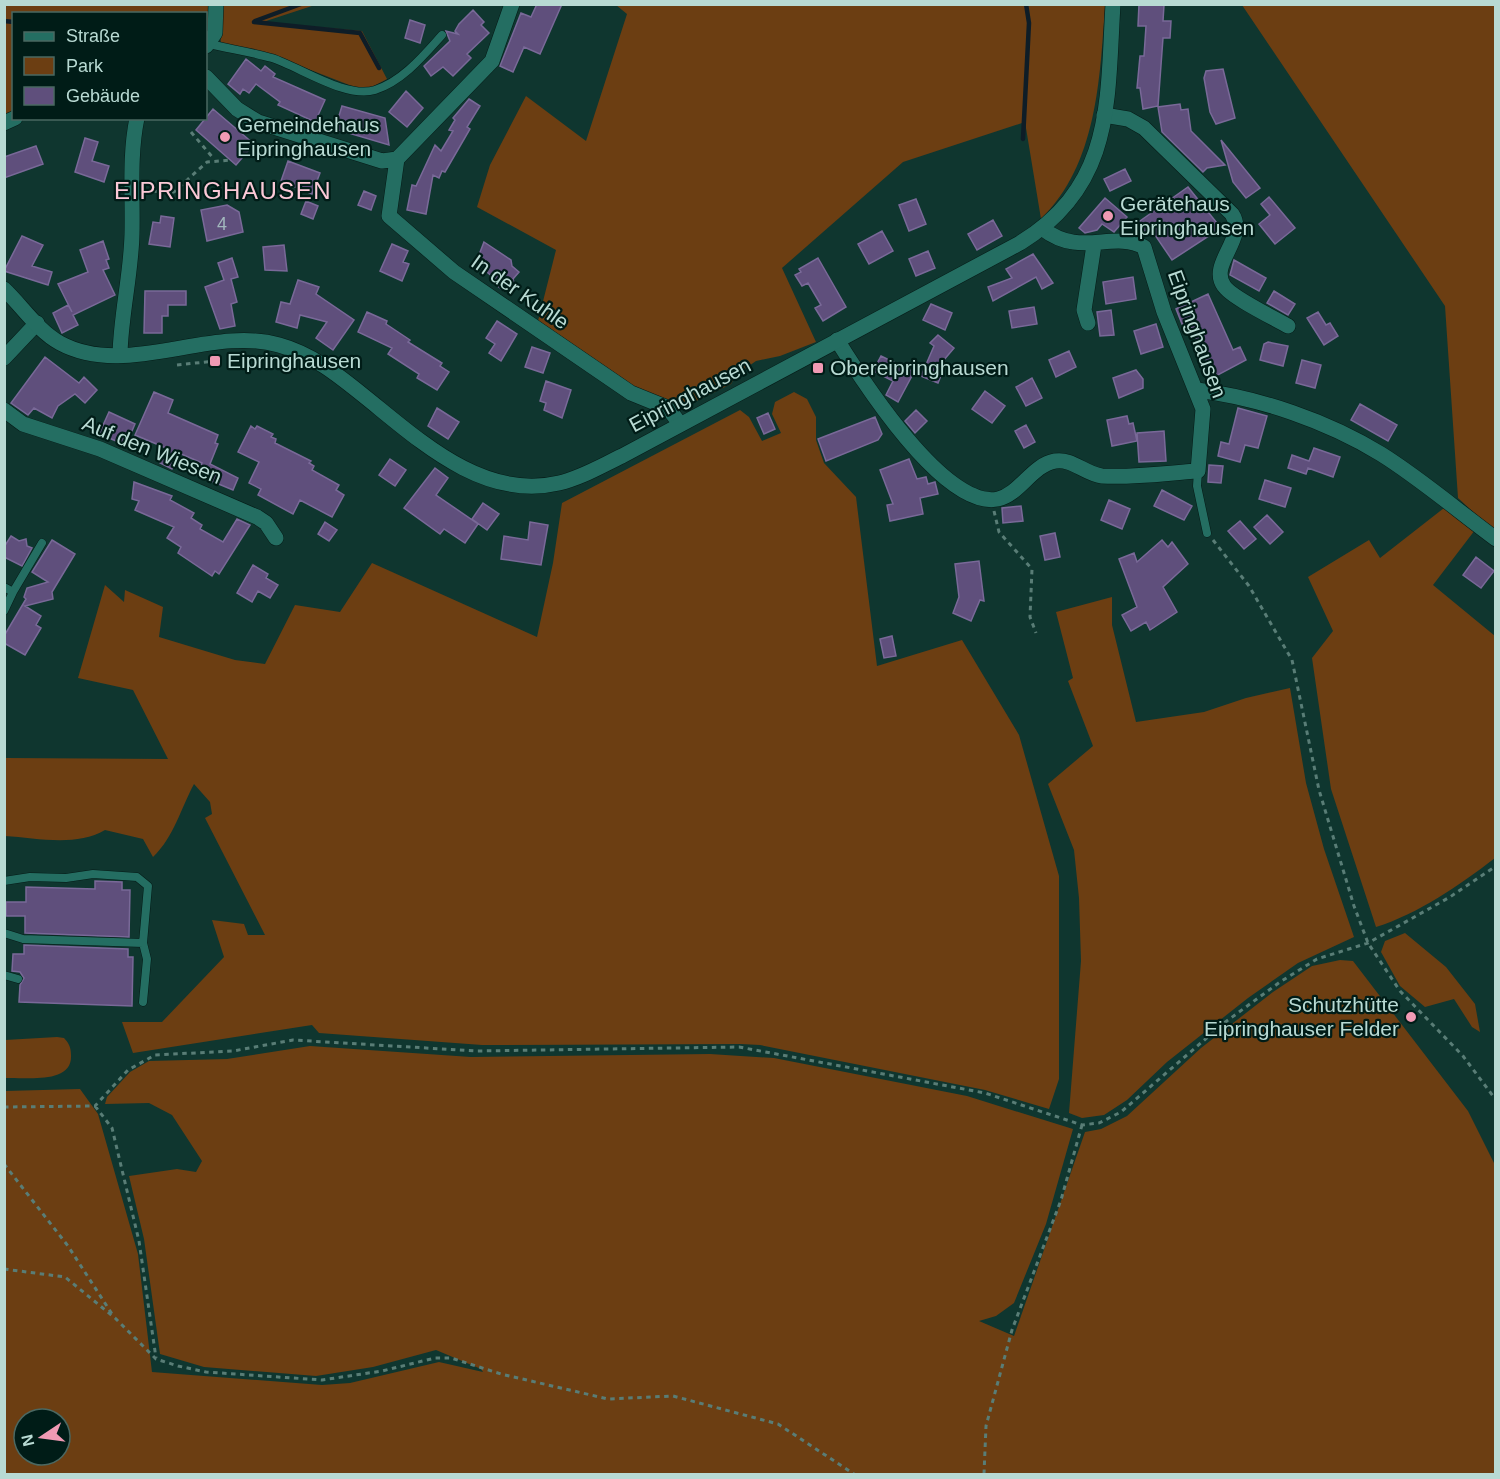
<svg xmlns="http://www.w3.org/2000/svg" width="1500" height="1479" font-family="Arial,sans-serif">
	<rect width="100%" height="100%" fill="#0f362f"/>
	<!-- green -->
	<path fill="#6c3e12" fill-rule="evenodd" d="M5,5h205l-1,20 -3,8v-19h-192l-1,100 -8,3z
		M218,5h97l-52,17 99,9 25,48 -15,8 -15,1 -85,-33 -51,-11z
		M616,5h489c-5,74 -8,159 -64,214l-16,-97 -122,40 -121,106 34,74 -36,14 -24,5 -20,14 -5,9 -45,22 -38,-11 -111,-70 19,-75 -79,-43 13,-42 36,-69 60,45 41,-127z
		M1242,5h253v527l-37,-34 -13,-192z
		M794,392l13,7 9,18v23l8,23 32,34 21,169 85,-26 57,95 40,141v203l-10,30 -64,-19 -225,-45 -19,-1 -259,1 -163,-12 -7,-8 -179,28 -11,-31h40l62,-65 -12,-37 32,4 4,11h17l-60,-117 7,-4 -2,-12 -16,-18c-13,24 -20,53 -41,73l-10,-18 -38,-9c-29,17 -68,8 -100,6v-78l163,1 -35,-69 -55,-12 27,-93 19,17 1,-12 38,17 -4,30 76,23 30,4 30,-59 45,7 32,-49 165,74 16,-74 9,-60 178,-93 9,7 13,24 19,-8 -9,-19 3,-12z
		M1444,508l31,22 -42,55 62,51v222c-35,27 -77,56 -119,69l-45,-138 -19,-131 21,-27 -25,-54 61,-37 11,18z
		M1112,597v28l24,97 68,-10 42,-14 44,-10 16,95 18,66 30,88 -56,26 -50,35 -81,64 -40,38 -23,15 -22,3 -13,-5 12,-152 -2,-63 -5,-48 -26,-66 45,-38 -25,-65 5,-3 -17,-66z
		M1405,933l41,34 29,37 5,28 -8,-5 -18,-28 -29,8 -25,-21 -19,-34 4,-11z
		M1340,960l13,1 115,150 27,54v309h-1490v-383l75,-2 18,25 40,140 14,118 170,13 28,-2 89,-21 44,10 -2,-3 -45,-19 -63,17 -57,9 -112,-9 -44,-13 -16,-115 -15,-63 48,-7 19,3 6,-11 -30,-46 -23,-12 -44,1 2,-7 23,-25 19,-11 78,-2 83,-13 161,11 239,-3 64,4 193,38 106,33 -27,95 -32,79 -18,13 -17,5 35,15 71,-204 16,-3 26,-13 74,-68 72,-56 39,-26zM24,1419h36v36h-36z
		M57,1037l7,1c5,5 7,10 7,17 2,30 -46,22 -66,23v-38z"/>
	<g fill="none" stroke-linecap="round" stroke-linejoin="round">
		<!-- stream -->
		<path stroke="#0e1d27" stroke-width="4.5" d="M4,21l10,1
			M255,21l46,-17
			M254,22l106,11 19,35
			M1023,139l6,-116 -3,-19"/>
	</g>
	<!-- building -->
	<path fill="#5f4f7c" stroke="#796998" stroke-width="1.5" d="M537,4h25l-22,50 -16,-7 -11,25 -13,-6 21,-53 10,4z
		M1139,4l25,1 -1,16h8l-1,17h-7l-5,68 -15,3 -3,-21h-3l3,-32h4l2,-30h-8z
		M473,10l11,12 -3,3 8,8 -22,21 4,4 -18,18 -10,-9 -12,9 -7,-10 26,-25 -4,-10 12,3 -3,-3 4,-7z
		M410,20l15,5 -5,18 -15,-5z
		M246,59l15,12 4,-5 10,8 -2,3 52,23 -10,22 -37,-17 2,-3 -24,-18 -7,9 -6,-4 -3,5 -12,-10z
		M1223,69l12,49 -19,6 -6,-12 -6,-34 2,-7z
		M406,91l17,17 -16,19 -18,-15z
		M469,99l11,7 -13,21 3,2 -25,43 -3,-1 -3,7 -6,-3 -7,39 -19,-4 5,-25 4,1 19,-41 6,6 12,-20 -4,-1 6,-10 -2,-2z
		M1180,104l1,6 7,-1 3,22 34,34 -18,3 -4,4 -41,-40 -4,-25z
		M342,106l43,12 4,27 -54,-16z
		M213,109l41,35 -18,21 -40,-35z
		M85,138l13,4 -6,19 17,5 -5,16 -29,-10z
		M1221,140l39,48 -14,10 -13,-16z
		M36,146l7,18 -39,14v-21z
		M288,161l32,12 -8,21 -31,-13z
		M1125,169l6,12 -21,10 -6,-12z
		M1188,187l33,41 -49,32 -21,-31 -7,2 -4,-10z
		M364,191l12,5 -5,14 -13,-5z
		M1269,197l26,31 -20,16 -16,-20 11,-9 -9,-11z
		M1105,198l22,19 -13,15 -12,-8 -5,6 -12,3 -6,-5z
		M916,199l10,25 -17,7 -10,-26z
		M306,201l12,5 -5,13 -12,-5z
		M227,205l12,7 4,20 -36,9 -6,-31z
		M161,216l13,2 -4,29 -21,-3 4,-22 7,1z
		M993,220l9,16 -25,14 -9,-16z
		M882,231l11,20 -24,13 -11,-20z
		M22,236l21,9 -11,21 20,6 -4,13 -44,-14z
		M103,241l6,18 -3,1 3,8 -6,2 12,25 -42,20 5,10 -16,8 -9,-20 15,-8 4,7 -14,-28 30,-12 -8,-22z
		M484,242l27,18 1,6 7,6 -6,7 1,4h-4l-6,8 -13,-10 3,-3 -7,-6 2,-3 -12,-9z
		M392,244l16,7 -5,11 6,2 -7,17 -22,-10z
		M284,245l3,26 -22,-1 -2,-23z
		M928,251l7,17 -19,8 -7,-17z
		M1033,254l20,29 -11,6 -6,-12 -43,24 -5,-14 24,-9 -6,-9z
		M232,258l6,19 -7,2 6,23 -6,2 4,22 -15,3 -15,-42 19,-7 -6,-17z
		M818,258l28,49 -23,14 -8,-13 6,-3 -13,-22 -6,3 -7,-11 6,-3 -2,-3z
		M1234,260l32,18 -7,13 -29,-16z
		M1133,277l3,22 -30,5 -3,-22z
		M298,280l21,7 -3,7 38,26 -21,30 -17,-12 11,-16 -27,-7 -3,13 -21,-6 5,-20 9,2z
		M145,291h41v14h-18v11h-6v17h-18z
		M1274,291l21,13 -7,11 -21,-12z
		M1208,294l25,56 7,-3 6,13 -32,17 -26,-56 -6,3 -6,-15z
		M931,304l21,9 -7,17 -22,-10z
		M1034,307l3,17 -25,4 -3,-17z
		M1111,310l3,25 -14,1 -3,-24z
		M367,312l20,9 -1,3 24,16 -2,2 34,21 -2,3 9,6 -12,18 -20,-12 2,-4 -31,-20 4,-6 -34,-16z
		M1318,312l8,13 4,-2 8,13 -14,9 -17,-27z
		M497,321l20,13 -16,27 -12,-8 6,-9 -9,-6z
		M1156,324l7,23 -22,7 -7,-23z
		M938,335l16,13 -11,13 3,2 -8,20 -17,-7 13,-30 -4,-3z
		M1268,342l20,4 -5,20 -23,-6 4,-16z
		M532,347l18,6 -7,20 -18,-6z
		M1069,351l7,16 -20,10 -7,-17z
		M881,356l33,16 -16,30 -12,-7 7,-14 -20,-10z
		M45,357l34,26 5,-6 13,13 -12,13 -10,-9 -17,12 -6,12 -18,-10 -6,7 -17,-12z
		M1302,360l19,5 -6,23 -19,-5z
		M1136,370l7,9v9l-24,10 -6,-20z
		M1032,378l10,20 -16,8 -10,-19z
		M546,381l25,9 -9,28 -18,-8 2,-7 -6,-2z
		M985,391l20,15 -13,17 -20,-14z
		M154,392l19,8 -5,13 50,22 -3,8 3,1 -8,20 28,14 -5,12 -36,-15 5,-12 -23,-10 -7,16 -12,-6 6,-15 -31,-13z
		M1360,404l37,21 -9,16 -37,-21z
		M437,408l22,14 -11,17 -20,-13z
		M1238,408l29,8 -9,32 -13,-3 -5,17 -22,-6 3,-14 8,2z
		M916,410l11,11 -12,12 -10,-12z
		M109,412l26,12 -9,21 -27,-11z
		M768,413l7,16 -11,5 -7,-16z
		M1127,416l2,8 4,-1 4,18 -25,5 -5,-26z
		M875,417l7,17 -4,6 -52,21 -8,-22z
		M1026,425l9,17 -11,6 -9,-17z
		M251,426l4,3 2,-3 16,8 -2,3 5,2 -1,4 36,18 -2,2 5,3 -2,4 27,15 -3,5 8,5 -12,22 -32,-17 -7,14 -35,-19 3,-6 -12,-6 10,-21 -21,-10z
		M1164,431l2,30 -27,1 -2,-29z
		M1314,448l26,9 -7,20 -25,-9 -2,6 -18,-6 4,-13 17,6z
		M390,459l16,11 -11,16 -16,-11z
		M909,459l8,20 9,-2 2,7 7,-2 3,12 -18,4 3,16 -33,7 -3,-16 6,-1 -13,-34z
		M1209,465l14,1 -2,17 -13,-1z
		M435,468l13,10 -12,17 42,29 -13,19 -21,-14 -4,5 -36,-26z
		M1265,480l26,8 -6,19 -26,-8z
		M134,482l38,14 -2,4 24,13 -3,5 11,7 -2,4 23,13 14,-23 13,6 -31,49 -4,-3 -3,5 -34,-23 3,-6 -14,-9 7,-11 -39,-17 4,-9 -7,-2z
		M1162,490l30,16 -8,14 -30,-14z
		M1109,500l21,9 -8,20 -21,-9z
		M483,503l16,11 -12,16 -15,-11z
		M1021,506l2,15 -20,2 -1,-15z
		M1267,515l16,17 -13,12 -16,-17z
		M1240,521l16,18 -12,10 -16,-18z
		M325,522l12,8 -8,11 -11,-7z
		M530,522l18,3 -7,40 -40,-6 3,-23 24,4z
		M1055,533l5,24 -15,3 -5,-24z
		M11,536l8,5 7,-2 1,7 5,2 -10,18 -18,-9v-10z
		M52,540l23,14 -23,38 1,7 -28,7 16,10 -5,9 5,3 -16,27 -21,-12v-7l22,-37 -2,-2 3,-9 21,-6 -16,-10z
		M1162,540l6,7 4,-5 16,22 -25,23 14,25 -27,18 -4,-8 -15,9 -9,-16 15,-8 -18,-48 15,-6 3,9z
		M1476,557l18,14 -13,17 -18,-13z
		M979,561l5,40 -4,-1 -9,21 -18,-8 6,-16 -4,-33z
		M253,565l15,9 -2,4 12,7 -8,13 -12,-7 -6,11 -15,-9z
		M892,636l4,20 -12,2 -4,-19z
		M95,881l27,1v8h8l-1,47 -104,-4v-17h-19v-14h20v-15l69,2z
		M24,945l104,4v8h5l-1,49 -113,-4 1,-17 4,-7 -4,-6 -8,-1 1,-17h11z"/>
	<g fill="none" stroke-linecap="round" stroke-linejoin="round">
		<defs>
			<path id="service" d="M209,44c21,5 42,8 63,14 28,9 74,41 103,32 28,-9 49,-35 67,-55
				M1198,471l-1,15 10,47
				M4,587l9,5 29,-49
				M4,611l9,-19
				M4,881l26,-4 36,1 27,-4 44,3 11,9 -5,57
				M4,933l19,6 120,4 4,16 -4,43
				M4,975l14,4"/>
			<path id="minor" d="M512,4l-20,57 -95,98 -8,57 65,56 177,121 37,15 12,16
				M206,46l9,-13 1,-29
				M206,77l31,32 21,13 124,39 15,-2
				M1104,115l24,4 16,9 88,86c16,24 -24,50 -8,72 7,11 50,32 64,40
				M4,123l11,-5
				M1088,323l-4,-13 10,-65
				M837,340c25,40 108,170 161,159 22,-5 34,-34 57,-38 17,-3 30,13 47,15 31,2 65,-3 96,-5l5,-62 -39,-97 -20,-65c-32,-17 -63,11 -101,-18
				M120,354c1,-40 11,-79 12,-120 1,-38 -3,-77 5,-116
				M4,358l33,-35
				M1197,390c63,8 130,31 184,64 40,25 77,57 115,85
				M4,410l19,14 77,25 157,68 9,6 10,15"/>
			<path id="secondary" d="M4,289c18,17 34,42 56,54 66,36 151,-18 219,2 33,9 59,30 85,51 55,44 119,105 195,87 22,-5 42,-17 63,-27l398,-213c94,-58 87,-140 93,-239"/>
		</defs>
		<!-- service casing -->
		<use href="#service" stroke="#051b17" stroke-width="9"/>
		<!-- minor casing -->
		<use href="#minor" stroke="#051b17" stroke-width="16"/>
		<!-- secondary casing -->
		<use href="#secondary" stroke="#051b17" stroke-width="16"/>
		<!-- path -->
		<path stroke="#597d76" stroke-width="3" stroke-dasharray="4.5 4.5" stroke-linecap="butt" d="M191,132l23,27
			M145,191l29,1 33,-30 24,-2
			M177,365l38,-4
			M994,511l5,21 33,37 -2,48 6,16
			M1213,540l36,46 43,74 27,130 35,116 14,37 32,48 63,65 33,44
			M95,1106l17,22 27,113 17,117
			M4,1107l91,-1 33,-36 27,-15 78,-4 60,-11 183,11 263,-4 246,46 97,32 17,-2 22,-11 103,-89 56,-41 37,-23 51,-16 82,-46 46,-31
			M4,1164l64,82 44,68
			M4,1269l61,8 50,41 41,41 22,7 28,6 116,8 60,-9 53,-13h16l50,16 107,25 65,-3 105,28 76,50
			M984,1474l2,-48 26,-96 49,-130 21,-75"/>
		<!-- service -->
		<use href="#service" stroke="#246e62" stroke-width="8"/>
		<!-- minor -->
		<use href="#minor" stroke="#246e62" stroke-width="15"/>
		<!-- secondary -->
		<use href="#secondary" stroke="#246e62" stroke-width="15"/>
	</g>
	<!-- markers -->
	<g fill="#f09ab4" stroke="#001c17" stroke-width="2">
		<circle cx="225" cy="137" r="6"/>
		<circle cx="1108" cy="216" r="6"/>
		<rect x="209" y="355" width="12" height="12" rx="3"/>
		<rect x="812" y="362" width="12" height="12" rx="3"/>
		<circle cx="1411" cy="1017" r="6"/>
	</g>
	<g text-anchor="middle" stroke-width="4.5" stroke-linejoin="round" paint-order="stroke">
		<!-- number labels -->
		<g font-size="18" fill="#a2b7bd">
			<text x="222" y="230">4</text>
		</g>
		<!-- poi labels -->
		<g font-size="21" fill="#b8dad3" stroke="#001c17" text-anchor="start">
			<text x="237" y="132">Gemeindehaus<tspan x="237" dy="24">Eipringhausen</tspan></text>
			<text x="1120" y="211">Gerätehaus<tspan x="1120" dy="24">Eipringhausen</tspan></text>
			<text x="227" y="368">Eipringhausen</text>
			<text x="830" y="375">Obereipringhausen</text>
			<text x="1399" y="1012" text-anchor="end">Schutzhütte<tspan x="1399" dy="24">Eipringhauser Felder</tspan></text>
		</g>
		<!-- street labels -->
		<g font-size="21" fill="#b8dad3" stroke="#001c17">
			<text transform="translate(520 292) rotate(35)" y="7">In der Kuhle</text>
			<text transform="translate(1197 334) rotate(70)" y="7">Eipringhausen</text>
			<text transform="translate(690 395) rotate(-28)" y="7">Eipringhausen</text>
			<text transform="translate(152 450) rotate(22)" y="7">Auf den Wiesen</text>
		</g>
		<!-- quarter labels -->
		<g font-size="24" letter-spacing="1.5" fill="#fbc9d7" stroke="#001c17">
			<text x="223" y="199">EIPRINGHAUSEN</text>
		</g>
	</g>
	<!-- border -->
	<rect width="1500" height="1479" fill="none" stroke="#b8dad3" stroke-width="12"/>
	<!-- legend -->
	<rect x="12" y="12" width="195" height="108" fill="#001c17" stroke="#4a6862" stroke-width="1.5"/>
	<rect x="24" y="32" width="30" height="9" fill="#246e62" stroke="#4a6862" stroke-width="1.5"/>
	<text x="66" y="42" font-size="18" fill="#b8dad3">Straße</text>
	<rect x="24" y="57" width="30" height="18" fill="#6c3e12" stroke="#4a6862" stroke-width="1.5"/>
	<text x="66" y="72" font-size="18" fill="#b8dad3">Park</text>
	<rect x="24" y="87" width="30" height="18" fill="#5f4f7c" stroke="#4a6862" stroke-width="1.5"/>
	<text x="66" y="102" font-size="18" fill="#b8dad3">Gebäude</text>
	<!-- north arrow -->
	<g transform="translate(42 1437) rotate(257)"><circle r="28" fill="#001c17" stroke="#4a6862" stroke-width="1.5"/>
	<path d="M0-4.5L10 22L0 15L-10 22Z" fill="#f09ab4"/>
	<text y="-9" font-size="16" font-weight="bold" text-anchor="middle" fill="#b8dad3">N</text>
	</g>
</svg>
